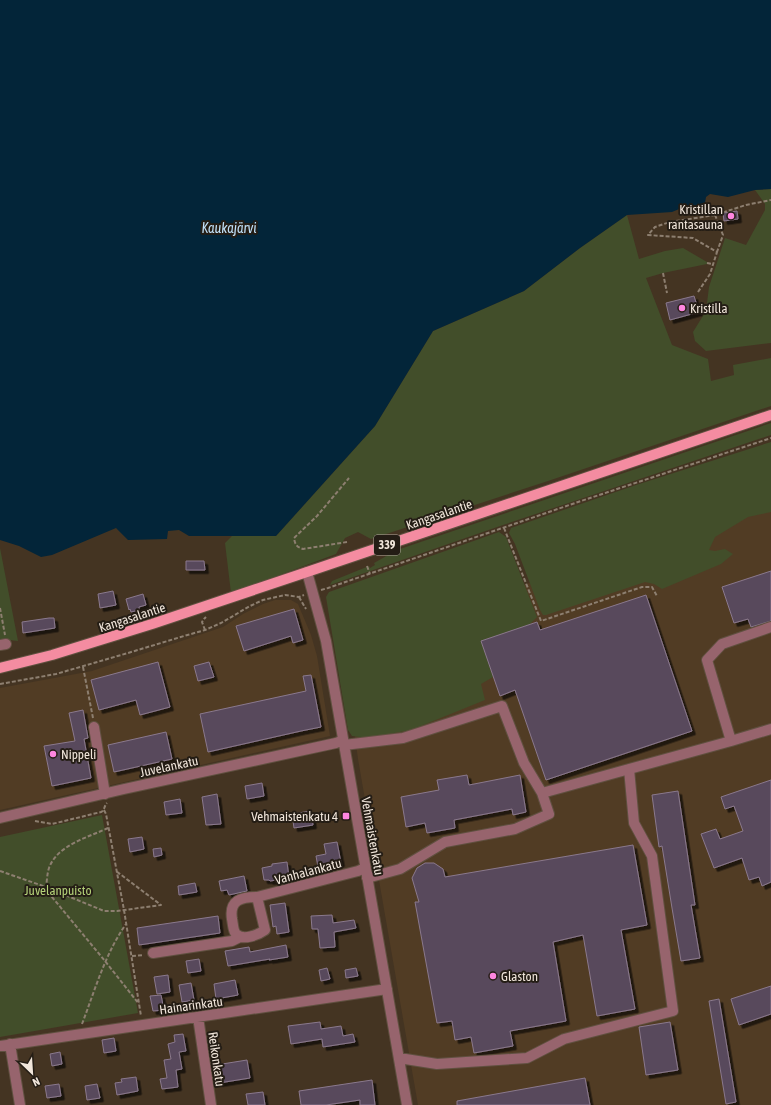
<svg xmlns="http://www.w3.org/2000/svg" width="771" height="1105" font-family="'Asap Condensed',sans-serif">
	<defs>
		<filter id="shadow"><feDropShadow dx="3.5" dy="3.5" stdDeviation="0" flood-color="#0009"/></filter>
	</defs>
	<rect width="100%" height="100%" fill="#443422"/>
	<!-- built -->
	<path fill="#513c24" d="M771,501v604h-353l-60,-346 -9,-68 39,-60z
		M275,600h16l7,4 13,31 6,21 13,80 -330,74v-122l92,-17 131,-44 20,-13 20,-10z"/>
	<!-- green -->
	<path fill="#424e2a" d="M771,189v154l-65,8 -11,-10 -2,-9 13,-21 3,-24 16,-49 21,7 19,-35v-6l-10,-14z
		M627,215l12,44 26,-8 18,-3 24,14v2l-44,9 -17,5 26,67 36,14 3,22 23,-6 -1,-10 38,-7v48l-226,76 -174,57 -13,-7 -13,6 -9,16 -105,39 -6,-50 7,-7h44l99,-110 58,-95 91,-40 56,-43z
		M771,423v12l-268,90 -173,60 2,-4 37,-15 1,2 5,-3 -1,-2 23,-13z
		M771,442v70l-23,5 -33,20 -6,13 6,1 10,-2 8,5 -12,10 -59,25 -8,-5 -9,-2 -99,33h-3l-3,-5 -25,-66 -6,-11 2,-5 125,-43z
		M499,532l7,5 31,80 -8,8 -48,16 12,36 -12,7 4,16 -74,30 -44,8 -15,-2 -4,-6 -22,-133 3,-5z
		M0,548l18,93 -18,-2z
		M102,815l36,198 -138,24v-200z"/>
	<!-- water -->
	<path fill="#032539" d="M0,0h771v189l-16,1 -27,7 -18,-3 -4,3 -1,6 -8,5 -13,-1 -12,5 -45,3 -47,33 -56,43 -91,40 -58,95 -99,110h-87l-10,-6 -11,1 -1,8 -39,1 -12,-12 -64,27 -11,2 -22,-11 -19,-6z"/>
	<!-- building -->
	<path fill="#59495c" stroke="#8a798d" filter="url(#shadow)" d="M737,211l1,8 -14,2 -1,-8z
		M694,296l5,16 -29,8 -4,-17z
		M186,561h18l1,9h-19z
		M771,571v50l-20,6 -3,-8 -14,4 -12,-36z
		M113,591l3,14 -16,3 -2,-14z
		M143,594l3,11 -7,2v3l-8,2 -1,-3 -1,1 -3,-11z
		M646,595l46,136 -146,49 -31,-90 -15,6 -19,-55 56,-19 3,8z
		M294,609l9,31 -10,3 -2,-7 -47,15 -8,-25z
		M49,618h5l1,10 -32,5 -1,-11z
		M158,662l12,45 -30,8 -4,-15 -37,10 -8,-30z
		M209,662l5,15 -16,4 -4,-15z
		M311,675l10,52 -20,4 -93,21 -8,-38 106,-23 -3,-15z
		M83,710l5,28 -4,1 7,39 -39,8 -8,-40 31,-5 -6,-28z
		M166,732l6,27 -58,13 -6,-27z
		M467,775l2,10 51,-10 6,37 -13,3 -1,-6 -58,11 1,8 -28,5 -2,-10 -19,4 -5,-30 38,-7 -2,-10z
		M771,780v102l-9,4 -3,-9 -10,3 -7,-22 -28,10 -13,-34 15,-5 4,10 23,-8 -9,-25 -9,3 -4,-12z
		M262,783l2,13 -17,3 -2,-13z
		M678,791l17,114h-4l9,53 -19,3 -9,-53 -10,-62 -3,1 -7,-52z
		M217,794l4,30 -15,1 -4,-28z
		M180,799l2,14 -16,2 -2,-13z
		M311,811l2,14 -19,3 -2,-14z
		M142,837l2,12 -14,3 -2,-13z
		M337,842l4,21 -23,4 -2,-11 10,-2 -2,-10z
		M633,845l14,80 -26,5 14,79 -38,7 -14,-81 -30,7 13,79 -56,10 3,15 -39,7 -3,-16 -16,3 -3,-19 -15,2 -22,-121h4l-7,-24 5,-10 8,-5h9l9,6 2,8z
		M161,848l1,7 -8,2 -1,-8z
		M287,862l2,16 -19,3 -1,-1h-5l-2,-12 10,-2v-2z
		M244,876l3,15 -18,4 -2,-5 -6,1 -2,-10z
		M195,883l2,9 -18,3 -1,-9z
		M285,903l4,29 -12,2 -1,-8 -3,1 -3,-22z
		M332,915l1,8 21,-3 2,8 -22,4 1,15 -15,1 -2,-19h-6l-1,-13z
		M218,916l2,17 -81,12 -2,-17z
		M286,945l2,12 -19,3 1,-1 -42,7 -3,-15 24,-4 1,5z
		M199,959l2,12 -13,2 -2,-12z
		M327,968l3,11 -9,2 -2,-11z
		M356,968l2,8 -12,2 -1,-8z
		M168,975l2,17 -13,2 -3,-17z
		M235,980l3,15 -22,4 -2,-15z
		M191,983l3,17 -12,2 -3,-17z
		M771,986v28l-32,11 -8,-26z
		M161,995l3,15 -11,1 -3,-15z
		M719,999l17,103 -10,2 -17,-103z
		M320,1022l1,7 20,-3 2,10 10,-2 2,8 -32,5 -1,-8 -31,5 -3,-18z
		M670,1022l8,48 -32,5 -7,-48z
		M183,1034l3,17 -7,1 3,17 -6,1 2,17 -16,2 -2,-10 7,-1 -3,-18 7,-1 -3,-15 7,-2 -1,-7z
		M114,1038l2,13 -12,2 -2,-13z
		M60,1052l2,12 -10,2 -2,-12z
		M247,1060l3,18 -31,5 -3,-18z
		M136,1077l2,14 -21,4 -2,-12 7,-1 -1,-3z
		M585,1078l5,27h-133v-4z
		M372,1080l3,25h-15v-5l-34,5h-25l-2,-14z
		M59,1084l2,12 -14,2 -2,-12z
		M97,1084l3,14 -13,2 -2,-14z
		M263,1092l2,13h-17l-2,-11z"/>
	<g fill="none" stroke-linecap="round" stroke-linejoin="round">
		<defs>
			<path id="minor" d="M307,572l19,69 81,464
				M771,627l-49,17 -15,16 24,81 40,-12
				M0,645l6,-1
				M94,727l11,67
				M344,745l59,-7 99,-32 22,57 18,30 189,-52
				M0,818l124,-29 212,-46 7,-3
				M367,878l33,-9 45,-27 70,-13 34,-15 -7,-21
				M257,897l8,33c-7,5 -22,11 -29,4 -3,-3 -3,-10 -4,-15 -3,-19 9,-22 25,-22l101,-26 7,-3
				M153,953l79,-12 8,-4
				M198,1017l13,88
				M10,1044l10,61
				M0,1046l387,-57
				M399,1058l38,6 90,-6 37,-19 109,-28 -21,-155 -18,-33 -5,-54"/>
			<path id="major" d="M0,668l52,-13 100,-31 155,-52 464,-157"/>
		</defs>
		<!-- minor casing -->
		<use href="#minor" stroke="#605040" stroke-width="12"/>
		<!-- major casing -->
		<use href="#major" stroke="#605040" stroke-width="12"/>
		<!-- path -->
		<path stroke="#8d7f70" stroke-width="2" stroke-dasharray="4 2" stroke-linecap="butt" d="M715,215l8,20 -6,17
			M707,263l6,1
			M663,273l4,20
			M698,292l12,-18 7,-22 -24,-14 -45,-3 7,-8 15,-5 45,-7 31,-10 25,-5
			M504,528l37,93 101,-34h10l5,9
			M347,542l-44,7c-6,-2 -8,-4 -9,-11l23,-22 32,-38
			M367,566l3,8
			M321,590l7,-2 250,-86 193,-64
			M299,597l7,12
			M0,608l5,27
			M205,630l-3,-8 2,-3 2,-2
			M83,667l10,51
			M0,684l56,-10 72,-21 56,-17 21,-6 16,-7 29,-17 13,-6 22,-5 14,2 5,-2
			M104,810l2,4 18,96 17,106
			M35,821l17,3 49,-12c4,-2 3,-6 6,-9
			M108,828c-19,9 -51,17 -59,40 -2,6 -2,13 -3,19l58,24h13l44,-6 -45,-34
			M0,871l46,16 6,10 53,64 34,43
			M132,956l12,-1
			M82,1024c13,-34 23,-70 44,-100"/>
		<!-- minor -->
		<use href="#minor" stroke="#97646d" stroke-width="10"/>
		<!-- major -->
		<use href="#major" stroke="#f48ca1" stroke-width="10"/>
	</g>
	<!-- markers -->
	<g fill="#fe86e0" stroke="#241d15" stroke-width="1.5">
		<circle cx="731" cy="216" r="4"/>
		<circle cx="682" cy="308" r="4"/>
		<circle cx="53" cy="754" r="4"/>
		<rect x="342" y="812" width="8" height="8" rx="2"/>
		<circle cx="493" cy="976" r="4"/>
	</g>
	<g text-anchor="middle" stroke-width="4" stroke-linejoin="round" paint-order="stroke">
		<!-- shield labels -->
		<rect fill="#241d15" stroke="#b4aaa0" stroke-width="1" x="374" y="535" width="26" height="20" rx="3"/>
		<g font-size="12" font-weight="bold" fill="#f1e6db">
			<text x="387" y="549">339</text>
		</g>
		<!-- poi labels -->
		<g font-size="13" fill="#f1e6db" stroke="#241d15" text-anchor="start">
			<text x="723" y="214" text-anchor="end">Kristillan<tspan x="723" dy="15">rantasauna</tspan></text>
			<text x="690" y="313">Kristilla</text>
			<text x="61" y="759">Nippeli</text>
			<text x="338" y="821" text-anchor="end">Vehmaistenkatu 4</text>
			<text x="501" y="981">Glaston</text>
		</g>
		<!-- street labels -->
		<g font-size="13" fill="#f1e6db" stroke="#241d15">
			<text transform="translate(439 514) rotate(-19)" y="5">Kangasalantie</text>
			<text transform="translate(132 617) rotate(-18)" y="5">Kangasalantie</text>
			<text transform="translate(169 766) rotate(-12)" y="5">Juvelankatu</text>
			<text transform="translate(373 836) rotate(80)" y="5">Vehmaistenkatu</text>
			<text transform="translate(308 871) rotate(-15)" y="5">Vanhalankatu</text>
			<text transform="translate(191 1005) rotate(-8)" y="5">Hainarinkatu</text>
			<text transform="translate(217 1059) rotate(82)" y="5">Reikonkatu</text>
		</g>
		<!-- park labels -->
		<g font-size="13" fill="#b3d078" stroke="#241d15">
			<text x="58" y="895">Juvelanpuisto</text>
		</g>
		<!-- water labels -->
		<g font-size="14" font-style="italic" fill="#c1e2fa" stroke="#241d15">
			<text x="229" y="233">Kaukajärvi</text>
		</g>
	</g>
	<!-- north arrow -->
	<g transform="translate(32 1073) rotate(155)" stroke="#241d15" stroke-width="3" paint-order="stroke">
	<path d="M0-3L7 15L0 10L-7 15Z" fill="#f1e6db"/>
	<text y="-6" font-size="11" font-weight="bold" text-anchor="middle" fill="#f1e6db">N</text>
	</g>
</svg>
